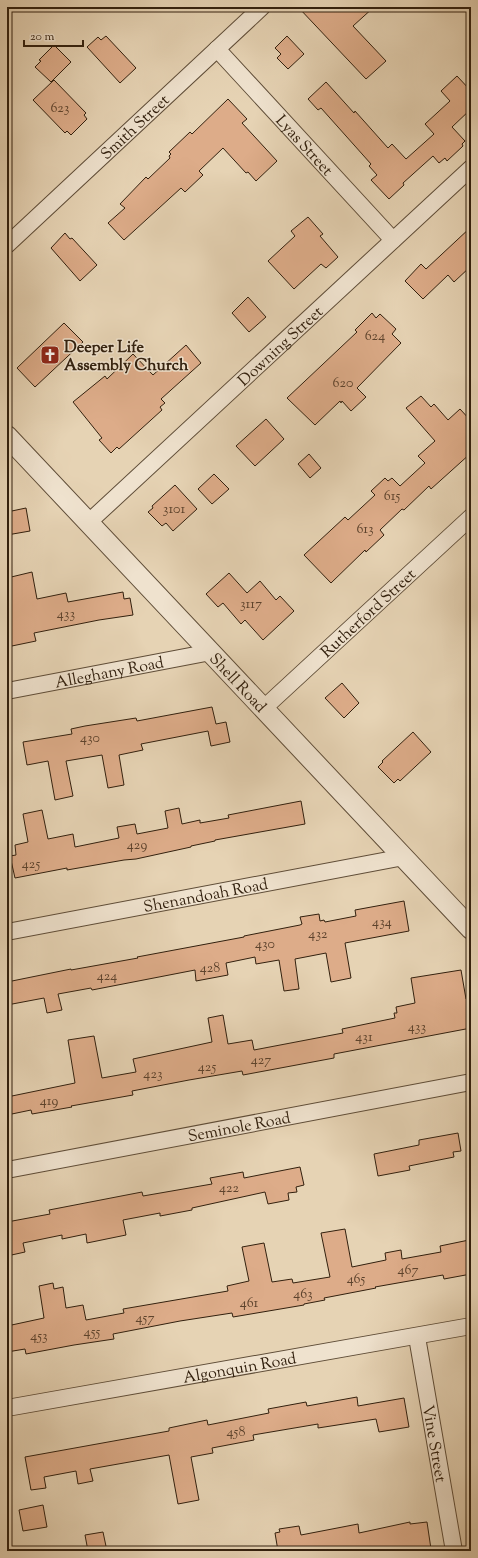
<svg xmlns="http://www.w3.org/2000/svg" width="478" height="1558" font-family="'Sorts Mill Goudy',serif">
	<rect width="100%" height="100%" fill="#e6d3b4"/>
	<filter id="stains"><feTurbulence type="fractalNoise" baseFrequency=".005" numOctaves="4"/><feColorMatrix values="0 0 0 0 .2 0 0 0 0 .09 0 0 0 0 .02 0 0 0 .5 -.17"/></filter>
	<radialGradient id="worn" r=".72"><stop offset=".6" stop-color="#630" stop-opacity="0"/><stop offset="1" stop-color="#630" stop-opacity=".3"/></radialGradient>
	<!-- building -->
	<path fill="#ddac89" stroke="#32200e" d="M298,7h76l-21,19 33,35 -20,18z
		M106,36l30,32 -16,15 -33,-36 11,-10 3,3z
		M287,36l17,18 -16,15 -11,-11 4,-4 -6,-6z
		M54,45l17,17 -20,20 -16,-15 6,-6 -2,-1z
		M457,76l14,15v18l-19,18 13,14 -3,3 1,2 -16,15 -2,-3 -6,5 -6,-7 -30,27 1,2 -15,14 -18,-19 6,-5 -8,-9 2,-2 -50,-56 -3,2 -10,-11 18,-17 28,31 1,-2 33,37 4,-4 14,15 28,-25 -9,-10 25,-23 -9,-10z
		M54,80l32,33 -2,2 3,4 -16,16 -4,-4 -2,2 -32,-33z
		M228,99l19,20 -5,4 35,38 -21,20 -8,-9 -2,1 -23,-25 -24,23 4,4 -18,17 -4,-4 -57,52 -16,-17 17,-15 -5,-4 26,-27 2,2 22,-21 -1,-2 2,-2 -2,-2 21,-20 2,2z
		M308,217l15,17 -3,2 18,21 -12,11 -5,-4 -27,25 -26,-28 27,-25 -4,-5z
		M471,227v39l-17,16 -6,-7 -25,24 -18,-18 16,-17 5,5z
		M65,233l5,6 2,-1 25,27 -17,16 -29,-33z
		M248,297l18,20 -17,15 -17,-19z
		M372,313l4,5 4,-4 16,15 -4,5 9,9 -44,45 9,9 -15,14 -9,-10 -1,2 -1,-2 -25,24 -28,-27 70,-66 -2,-2z
		M64,323l19,19 -48,45 -18,-19z
		M186,345l15,18 -40,36 4,4 -5,4 2,3 -43,39 -2,-2 -6,6 -12,-13 3,-2 -29,-36 32,-26 2,3 26,-25 20,21z
		M421,396l10,11 3,-3 14,16 12,-11 11,12v32l-40,36 -2,-3 -25,24 -2,-1 -22,21 4,5 -18,17 -1,-2 -34,33 -27,-28 41,-38 3,3 27,-25 -4,-4 14,-13 3,3 4,-3 8,8 25,-23 -7,-7 17,-15 -29,-33z
		M266,419l18,20 -29,27 -19,-20z
		M309,454l12,14 -11,10 -12,-14z
		M214,474l15,15 -17,15 -14,-15z
		M175,485l22,24 -24,22 -7,-8 -4,3 -14,-14 5,-4 -1,-2z
		M26,508l4,23 -23,4v-23z
		M32,572l5,27 29,-6 2,9 55,-10 1,7 6,-1 3,17 -34,5 -65,13 2,8 -29,6v-69z
		M229,573l18,20 13,-12 16,19 4,-4 14,15 -31,29 -18,-20 -4,4 -18,-21 -5,4 -12,-13z
		M342,683l17,20 -15,15 -19,-20z
		M212,707l4,17 10,-2 4,20 -19,4 -3,-15 -67,13 2,6 -24,5 5,30 -16,3 -6,-33 -36,6 7,35 -18,4 -7,-39 -21,4 -4,-23 49,-8 -1,-5 14,-3 51,-8 1,3z
		M413,732l18,20 -31,29 -2,-2 -4,4 -16,-16 5,-5 -1,-1z
		M301,801l4,23 -90,16v1l-24,5v1l-55,12 -12,1 -57,10v-2l-52,10 -5,-22 6,-1 -1,-10 13,-3 -5,-28 19,-4 6,29 25,-5 2,13 44,-9 -2,-11 18,-3 2,10 31,-6 -3,-17 14,-3 3,16 18,-4v3l29,-5 -1,-3z
		M404,901l5,30 -64,12 6,35 -20,4 -5,-29 -31,6 4,30 -15,2 -5,-31 -23,4 -1,-7 -29,6 2,12 -32,6 -1,-11 -103,20 -1,-2 -33,6 4,16 -15,3 -3,-15 -37,7v-23l64,-13v1l67,-12 -1,-1 107,-20v-1l56,-11 2,-1 -2,-7 19,-3 1,7 4,-1 1,2 31,-6 -1,-6z
		M461,970l5,29 5,-1v30l-137,26v4l-91,17 -1,-4 -53,9 -57,11 1,4 -62,11 1,1 -40,7 -1,-4 -24,5v-18l68,-14 -7,-43 26,-4 8,42 34,-6 -3,-13 79,-17 -4,-24 15,-3 5,29 24,-4 2,10 89,-17 -1,-4 53,-11 -1,-5h3l-1,-6 19,-4 -4,-25z
		M458,1133l3,18 -8,1 1,5 -45,9 1,4 -32,6 -4,-22 45,-9v-5z
		M300,1167l4,18 -8,2 1,5 -9,1 1,7 -21,4 -3,-12 -73,16v2l-32,6v-3l-37,7 3,15 -39,8 -1,-9 -24,5v-4l-39,8 2,9 -18,4v-34l43,-8 -1,-4 93,-18 1,4 69,-12 -2,-6 33,-6 1,6z
		M345,1229l7,38 34,-7 -1,-7 16,-3 1,9 39,-7 -1,-6 29,-6 2,10v24l-27,5 -1,-4 -68,12 1,1 -52,10 1,2 -21,4v1l-71,12 -1,-4 -52,8 -67,13 1,5 -40,6 -48,9 -1,-5 -18,3v-26l37,-8 -5,-32 14,-3 1,6 9,-2 3,21 17,-3 3,15 38,-7 -1,-4 105,-18 -1,-5 22,-5 -7,-34 22,-4 8,39 20,-3 1,4 37,-6 -9,-44z
		M357,1397l1,9 46,-8 5,29 -30,5 -3,-13 -58,9v-4l-65,11 1,5 -42,8 1,5 -22,4 8,43 -21,4 -9,-49 -79,14 3,12 -15,3 -2,-13 -32,6 2,11 -15,2 -6,-33 144,-26v-3l38,-8 1,5 61,-12 -1,-4 38,-7 1,4z
		M43,1505l4,22 -24,4 -4,-21z
		M410,1522v2l17,-2 4,27 -9,2h-144l-3,-18 5,-1 -1,-3 20,-3 2,9 57,-11 1,9z
		M103,1532l4,19h-19l-3,-16z"/>
	<g fill="none" stroke-linecap="round" stroke-linejoin="round">
		<defs>
			<g id="minor">
				<path id="s1" d="M217,49l176,191"/>
				<path id="s2" d="M7,245l255,-238"/>
				<path id="s3" d="M89,522l382,-354"/>
				<path id="s4" d="M7,691l204,-39"/>
				<path id="s5" d="M264,708l207,-191"/>
				<path id="s6" d="M7,932l397,-75"/>
				<path id="s7" d="M7,1170l464,-88"/>
				<path id="s8" d="M417,1337l37,214"/>
				<path id="s9" d="M7,1408l464,-82"/>
			</g>
			<g id="tertiary">
				<path id="s10" d="M7,436l464,493"/>
			</g>
		</defs>
		<!-- minor casing -->
		<use href="#minor" stroke="#5f4d38" stroke-width="18"/>
		<!-- tertiary casing -->
		<use href="#tertiary" stroke="#5f4d38" stroke-width="22"/>
		<!-- minor -->
		<use href="#minor" stroke="#efe2ce" stroke-width="16"/>
		<!-- tertiary -->
		<use href="#tertiary" stroke="#efe2ce" stroke-width="20"/>
	</g>
	<!-- icons -->
	<defs>
		<symbol id="church-square" viewBox="-11 -11 22 22"><rect x="-9" y="-9" width="18" height="18" rx="4" fill="#8f2418" stroke="#efe2ce"/><path d="M-1.2-6h2.4v3.5h3.3v2.4h-3.3V6h-2.4V-.1h-3.3v-2.4h3.3Z" fill="#fff"/></symbol>
	</defs>
	<g fill-rule="evenodd">
		<use href="#church-square" x="39" y="344" width="22" height="22"/>
	</g>
	<g text-anchor="middle" stroke-width="3" stroke-linejoin="round" paint-order="stroke">
		<!-- number labels -->
		<g font-size="14" fill="#5d432d">
			<text x="60" y="112">623</text>
			<text x="375" y="340">624</text>
			<text x="343" y="387">620</text>
			<text x="392" y="500">615</text>
			<text x="174" y="513">3101</text>
			<text x="365" y="533">613</text>
			<text x="251" y="608">3117</text>
			<text x="66" y="618">433</text>
			<text x="90" y="742">430</text>
			<text x="137" y="849">429</text>
			<text x="31" y="868">425</text>
			<text x="382" y="926">434</text>
			<text x="318" y="938">432</text>
			<text x="265" y="948">430</text>
			<text x="210" y="972">428</text>
			<text x="107" y="980">424</text>
			<text x="417" y="1031">433</text>
			<text x="364" y="1041">431</text>
			<text x="261" y="1064">427</text>
			<text x="207" y="1071">425</text>
			<text x="153" y="1078">423</text>
			<text x="49" y="1105">419</text>
			<text x="229" y="1192">422</text>
			<text x="408" y="1274">467</text>
			<text x="356" y="1283">465</text>
			<text x="303" y="1298">463</text>
			<text x="249" y="1307">461</text>
			<text x="145" y="1322">457</text>
			<text x="92" y="1336">455</text>
			<text x="39" y="1340">453</text>
			<text x="236" y="1436">458</text>
		</g>
		<!-- street labels -->
		<g font-size="16" fill="#32200e" stroke="#efe2ce">
			<text dy="6" stroke="none"><textPath href="#s2" startOffset="174">Smith Street</textPath></text>
			<text dy="6" stroke="none"><textPath href="#s1" startOffset="130">Lyas Street</textPath></text>
			<text dy="6" stroke="none"><textPath href="#s3" startOffset="260">Downing Street</textPath></text>
			<text dy="6" stroke="none"><textPath href="#s5" startOffset="141">Rutherford Street</textPath></text>
			<text dy="6" stroke="none"><textPath href="#s4" startOffset="104">Alleghany Road</textPath></text>
			<text dy="6" stroke="none"><textPath href="#s10" startOffset="338">Shell Road</textPath></text>
			<text dy="6" stroke="none"><textPath href="#s6" startOffset="202">Shenandoah Road</textPath></text>
			<text dy="6" stroke="none"><textPath href="#s7" startOffset="236">Seminole Road</textPath></text>
			<text dy="6" stroke="none"><textPath href="#s9" startOffset="236">Algonquin Road</textPath></text>
			<text dy="6" stroke="none"><textPath href="#s8" startOffset="108">Vine Street</textPath></text>
		</g>
		<!-- poi labels -->
		<g font-size="16" font-weight="bold" fill="#32200e" stroke="#efe2ce" text-anchor="start">
			<text x="64" y="352">Deeper Life<tspan x="64" dy="18">Assembly Church</tspan></text>
		</g>
	</g>
	<!-- margin -->
	<rect width="478" height="1558" fill="none" stroke="#e6d3b4" stroke-width="24"/>
	<rect x="8" y="8" width="462" height="1542" fill="none" stroke="#32200e" stroke-width="2"/>
	<rect x="12" y="12" width="454" height="1534" fill="none" stroke="#32200e"/>
	<!-- scale -->
	<path d="M24 40v6h59v-6" fill="none" stroke="#32200e" stroke-width="2"/>
	<text x="30" y="40" font-size="12" fill="#32200e" stroke="#efe2ce" stroke-width="3" paint-order="stroke">20 m</text>
	<rect width="100%" height="100%" filter="url(#stains)"/>
	<rect width="100%" height="100%" fill="url(#worn)"/>
</svg>
